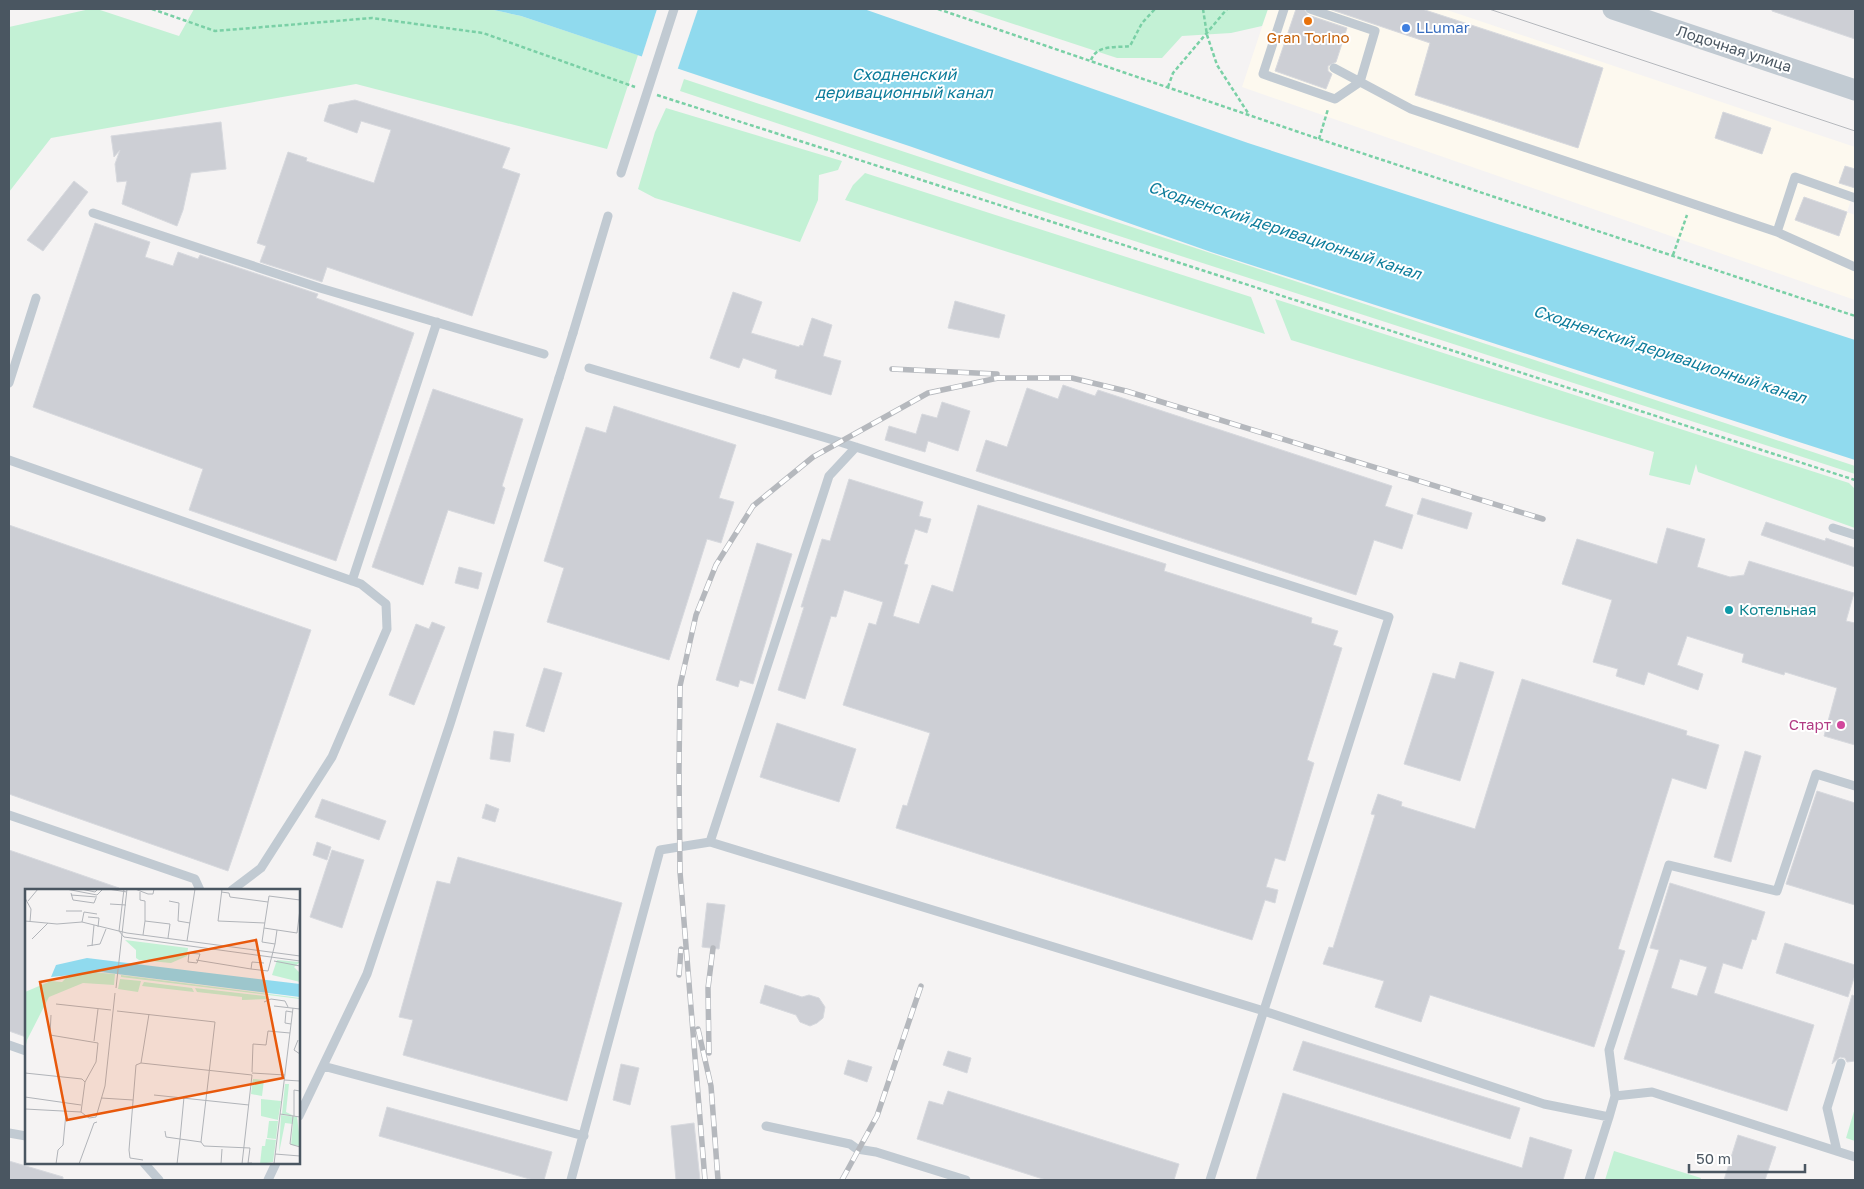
<svg xmlns="http://www.w3.org/2000/svg" width="1864" height="1189" font-family="'Golos Text',sans-serif">
	<rect width="100%" height="100%" fill="#f5f3f3"/>
	<!-- commercial -->
	<path fill="#fdf9ef" d="M1268,9h176l411,138v41l-8,24 8,3v85l-613,-213z"/>
	<!-- green -->
	<path fill="#c3f1d5" d="M90,9h7l82,27 15,-27h295l32,7 117,39 -31,94 -251,-65 -305,54 -42,54v-165z
		M968,9h300l-6,17 -31,7 -49,3 -20,22h-45z
		M684,79l1171,387v8l-838,-271 -337,-112z
		M666,108l176,53 -4,9 -19,5 -1,25 -18,42 -145,-44 -17,-9 17,-57z
		M865,173l386,124 14,37 -420,-134 8,-15z
		M1275,299l574,184 6,6v39l-157,-56 -2,-8 -6,21 -41,-10 5,-23 -363,-112z
		M1855,1108v33l-9,-3z
		M1614,1151l87,27 -1,2h-95z"/>
	<!-- water -->
	<path fill="#90daee" d="M489,9h375l384,134 607,197v120l-644,-208 -299,-105 -391,-131z"/>
	<!-- pier -->
	<path fill="#f5f3f3" d="M657,9h41l-21,62 -36,-12z"/>
	<!-- building -->
	<path fill="#cdcfd5" stroke="#d7d9de" fill-rule="evenodd" d="M1296,9h8l4,6 39,13 -11,34 -8,4v5l4,3 -6,15 -51,-18z
		M1329,9h93l181,59 -25,80 -163,-53 15,-52z
		M1772,9h83v30l-83,-28z
		M355,100l155,48 -8,20 18,6 -48,142 -145,-49 -5,15 -62,-20 6,-16 -9,-3 31,-91 19,6 -1,3 68,22 17,-53 -30,-9 -4,12 -33,-12 5,-16z
		M1723,112l48,16 -9,26 -47,-16z
		M221,122l5,47 -35,4 -8,37 -6,16 -55,-22 5,-23 -10,1 -2,-18 5,-14 -6,7 -3,-21z
		M1845,166l10,3v19l-16,-5z
		M74,181l14,11 -45,59 -16,-11z
		M1804,197l43,15 -8,24 -44,-16z
		M95,223l55,19 -5,15 28,9 5,-14 20,7 2,-4 118,39 -2,4 98,35 -78,228 -147,-51 14,-41 -170,-62z
		M733,292l29,10 -11,31 48,14 1,-2 3,1 9,-28 20,7 -9,31 18,5 -10,34 -56,-17 2,-8 -34,-12 -4,10 -29,-10z
		M955,301l50,14 -6,23 -51,-10z
		M1063,385l32,11 3,-6 294,96 -7,20 28,9 -11,34 -28,-9 -18,55 -380,-124 10,-31 21,7 20,-59 31,11z
		M433,389l90,30 -21,67 3,2 -11,36 -46,-14 -25,75 -51,-18z
		M942,402l28,9 -12,40 -30,-10 -3,11 -40,-12 4,-14 27,8 6,-20 15,4z
		M614,406l122,39 -17,53 15,4 -13,41 -14,-4 -38,121 -122,-38 17,-54 -20,-7 42,-134 20,6z
		M849,479l74,23 -4,14 12,3 -4,14 -12,-4 -11,35 4,1 -15,51 26,8 13,-39 21,7 25,-87 188,59 -2,7 148,47 -1,5 27,8 -5,14 9,3 -35,112 7,3 -29,98 -10,-3 -9,29 12,3 -3,13 -10,-3 -13,40 -356,-112 7,-23 4,1 23,-73 -87,-28 26,-82 7,2 7,-23 -39,-12 -8,27 -5,-1 -26,83 -27,-9 26,-83h-3l21,-68 8,2z
		M1422,498l50,15 -5,16 -50,-15z
		M1766,522l59,19 1,-3 29,10v19l-94,-32z
		M9,525l302,105 -83,241 -219,-77z
		M1667,528l38,11 -8,28 33,10 14,-2 5,-14 105,32 -8,28 9,2v122l-31,-9 13,-48 -52,-16 -1,3 -42,-13 2,-8 -57,-18 -10,29 26,9 -5,16 -50,-18 -4,13 -28,-9 2,-7 -25,-7 19,-62 -50,-16 15,-45 80,25z
		M757,543l35,11 -39,130 -13,-4 -2,7 -22,-7z
		M459,567l23,6 -4,16 -23,-6z
		M432,622l13,5 -31,78 -25,-10 27,-71 13,5z
		M1460,662l34,10 -34,109 -56,-17 29,-91 22,6z
		M544,668l18,5 -18,59 -18,-6z
		M1522,679l165,52 -1,4 33,10 -13,44 -34,-11 -54,171 7,2 -31,96 -164,-52 -9,27 -46,-15 9,-26 -61,-17 6,-17 4,1 42,-133 -4,-1 7,-20 24,8 -1,4 74,23z
		M777,723l79,26 -17,53 -79,-25z
		M494,731l20,3 -4,28 -20,-3z
		M1745,751l16,5 -30,106 -17,-5z
		M1817,791l38,12v102l-69,-21z
		M322,799l64,22 -7,19 -64,-23z
		M486,804l13,5 -4,13 -13,-4z
		M317,842l14,5 -4,13 -14,-5z
		M9,850l110,38 -1,2h-92v147l-17,-6z
		M332,850l32,10 -22,68 -32,-11z
		M458,857l164,46 -55,198 -164,-46 10,-35 -14,-3 38,-136 13,3z
		M1670,883l95,29 -9,28 -4,-1 -10,30 -19,-6 -9,30 100,32 -27,86 -163,-52 35,-109 -9,-2zM1680,959l27,8 -10,29 -26,-8z
		M707,903l18,2 -6,44 -17,-2z
		M1785,943l70,22v10l-7,22 -72,-24z
		M765,985l37,12 7,-2 10,3 6,9 -2,11 -6,5 -7,3 -10,-4 -4,-7 -36,-12z
		M1852,995l3,1v65l-8,1 -2,-4 -5,-1 -8,7z
		M1303,1041l217,67 -10,31 -217,-69z
		M948,1051l23,7 -4,15 -24,-8z
		M848,1060l24,7 -5,15 -23,-8z
		M621,1064l18,4 -9,37 -17,-5z
		M948,1091l231,73 -5,16h-128l-129,-41 12,-38 14,4z
		M1283,1093l239,75 8,-31 42,13 -9,30h-307z
		M387,1107l165,45 -8,28h-11l-154,-44z
		M694,1123l6,57h-24l-5,-54z
		M1738,1135l38,12 -11,33h-41z
		M9,1161l54,16v3h-54z"/>
	<g fill="none" stroke-linecap="round" stroke-linejoin="round">
		<!-- path -->
		<path stroke="#7ad0a6" stroke-width="2.5" stroke-dasharray="4 2.5" stroke-linecap="butt" d="M152,9l63,22 157,-13 111,15 152,54
			M938,9l381,130 536,177
			M1203,9l4,26 10,30 31,48
			M1091,60c6,-16 25,-12 39,-14l12,-23 13,-14
			M1168,87l5,-14 54,-64
			M657,95l1198,385
			M1319,139l9,-30
			M1673,255l14,-40"/>
		<!-- service -->
		<path stroke="#c1cad2" stroke-width="9" d="M1284,9l-21,65 72,25 25,-17 15,-51 -65,-22
			M1334,68l77,41 366,123 18,-55 60,21
			M621,173l53,-164
			M93,213l227,75 224,66
			M1777,232l78,35
			M573,333l35,-117
			M589,368l251,74 549,175 -179,563
			M9,383l27,-85
			M9,460l352,124 25,20 1,25 -55,128 -71,111 -29,22
			M1833,528l22,7
			M352,581l85,-259
			M9,815l186,64 5,11
			M710,842l119,-366 27,-29
			M9,1045l17,6
			M323,1066l261,70
			M1615,1096l-6,-46 60,-185 108,26 39,-117 39,12
			M299,1116l68,-142 83,-250 109,-346
			M1609,1117l6,-21 37,-4 203,65
			M766,1126l84,18 7,5 19,3 90,28
			M9,1133l17,3
			M1837,1151l-10,-43 14,-45
			M144,1163l15,17
			M268,1180l8,-17
			M571,1180l89,-330 50,-8 554,169 280,93 65,13 -20,63"/>
		<!-- tertiary -->
		<path stroke="#c1cad2" stroke-width="21" d="M1613,9l242,81"/>
		<!-- tram -->
		<path stroke="#b5b8bd" stroke-width="1" d="M1489,9l366,122"/>
		<defs>
			<path id="rail" d="M892,369l105,5
				M679,975l2,-26
				M698,1029l13,57 7,94
				M709,1053l-1,-65 5,-40
				M705,1180l-25,-308 -1,-101 1,-85 16,-71 20,-50 37,-59 60,-49 115,-64 70,-15h74l54,13 417,128
				M842,1180l35,-64 44,-130"/>
		</defs>
		<!-- rail casing -->
		<use href="#rail" stroke="#b5b8bd" stroke-width="5.5"/>
		<!-- rail -->
		<use href="#rail" stroke="#fff" stroke-width="4" stroke-dasharray="11" stroke-linecap="butt"/>
		<!-- service-bridge -->
		<path stroke="#c1cad2" stroke-width="9" d="M559,378l14,-45"/>
	</g>
	<!-- markers -->
	<circle fill="#e8710a" stroke="#fff" stroke-width="2" cx="1308" cy="21" r="5"/>
	<circle fill="#3f7fe0" stroke="#fff" stroke-width="2" cx="1406" cy="28" r="5"/>
	<circle fill="#0f9aa8" stroke="#fff" stroke-width="2" cx="1729" cy="610" r="5"/>
	<circle fill="#d1479c" stroke="#fff" stroke-width="2" cx="1841" cy="725" r="5"/>
	<g text-anchor="middle" stroke-width="4" stroke-linejoin="round" paint-order="stroke">
		<!-- shop labels -->
		<g font-size="15" fill="#366cbe" stroke="#fff" text-anchor="start">
			<text x="1416" y="33">LLumar</text>
		</g>
		<!-- food labels -->
		<g font-size="15" fill="#c56008" stroke="#fff">
			<text x="1308" y="43">Gran Torino</text>
		</g>
		<!-- street labels -->
		<g font-size="15" fill="#4a5661" stroke="#fff">
			<text transform="translate(1734 49) rotate(18)" y="5">Лодочная улица</text>
		</g>
		<!-- culture labels -->
		<g font-size="15" fill="#0d838f" stroke="#fff" text-anchor="start">
			<text x="1739" y="615">Котельная</text>
		</g>
		<!-- hotel labels -->
		<g font-size="15" fill="#b23c85" stroke="#fff" text-anchor="end">
			<text x="1831" y="730">Старт</text>
		</g>
		<!-- water labels -->
		<g font-size="16" font-style="italic" fill="#0c7c9b" stroke="#fff">
			<text x="904" y="80">Сходненский<tspan x="904" dy="18">деривационный канал</tspan></text>
			<text transform="translate(1285 230) rotate(18)" y="6">Сходненский деривационный канал</text>
			<text transform="translate(1670 354) rotate(18)" y="6">Сходненский деривационный канал</text>
		</g>
	</g>
	<!-- overview -->
	<g transform="translate(25 889)">
		<rect width="275" height="275" fill="#f5f3f3"/>
		<path d="M100,51l63,8 -1,8 -16,7 -32,-3 -3,-2v-8zM252,71l23,2 -6,5 6,6v9l-28,-7zM64,83l26,2 -1,11 -31,-2 -34,14 -22,43 -2,10v-58l26,-11 11,1 7,-7zM96,86l179,23v1l-179,-22zM95,90l21,2 -3,11 -20,-3zM119,93l48,6 2,4 -52,-6zM170,99l70,8 4,3 -27,1v-3l-45,-5zM228,190l11,1 -2,16 -11,-2zM260,195h4l-3,28 8,4 -12,-2zM236,210l20,2 -3,19 -17,-4zM256,226l16,2 3,24 -1,5 -8,-1 2,-21 -8,-1 -6,30zM244,232h9l-2,18 -9,-1zM241,250l10,1 -3,22 -13,2 2,-18h3z" fill="#c3f1d5"/>
		<path d="M62,69l213,26v13l-199,-25 -50,5 5,-12z" fill="#90daee"/>
		<path fill="none" stroke="#b1b4b9" stroke-width="1" d="M41,0l31,6 6,-6M56,0l14,3 3,-3M83,0l19,3M99,0l-5,42 5,6 176,24M110,0l13,5h5l1,-5M197,0l-4,32 47,2M115,3v8l5,1v20M196,3l8,1 1,4 38,5M46,4l2,7 21,3 2,-5M46,6l26,2M0,9l6,11 -1,13M3,12l10,-12M144,12l10,2 -1,18 12,2M85,15l16,1M41,22h16M63,28l11,1 -1,9M0,32l32,3 25,-2 45,11 173,23M57,33l2,-10 13,2M239,39l5,-32 31,4M252,41l-2,14 -13,-2 2,-14 33,5 3,-24M118,46l2,-14 25,3 -2,14M7,50l16,-16M162,52l8,-52M62,57l13,-2 6,-15M67,57l2,-21M164,64l11,1 -3,9 -9,-1zM171,71l55,9 1,-7 12,1M249,72l26,5M226,80l17,2 7,-27M91,99l11,-99M239,113l7,-3 14,2 3,6M31,115l55,6M249,117l26,3M92,122l98,11 -14,120 -21,-3 -3,25M26,126l-1,20 48,8 -2,19 -11,20 -4,30M266,135l-6,-1 1,-12 6,1M273,151l-4,10 6,4M69,152l4,-32M116,174l8,-49M227,183l1,-28 13,1 2,-14 22,2M0,184l57,6 3,3M227,184l33,2M259,191l16,1M129,206l95,10M0,208l56,8M76,209l32,2M0,220l56,3 8,6 7,-1 9,-31 10,-93M255,225l20,3M268,227l-3,28 10,3M269,227v-26l6,1M140,242l1,6 14,2 4,-42M176,253l3,4 46,2 -2,15h4M250,265l25,2M118,271l-13,-2 -1,-8 7,-85 5,-2 111,12 -10,89M31,275l2,-14 5,-5 3,-32M54,275l15,-41 3,-1M196,275l1,-15M249,275l19,-156"/>
		<path fill="#e8590c" fill-opacity="0.15" stroke="#e8590c" stroke-width="2.5" d="M231,51l27,138 -216,42 -27,-138z"/>
		<rect width="275" height="275" fill="none" stroke="#4a5661" stroke-width="2.5"/>
	</g>
	<!-- border -->
	<rect width="1864" height="1189" fill="none" stroke="#4a5661" stroke-width="20"/>
	<!-- scale -->
	<path d="M1689 1164v8h116v-8" fill="none" stroke="#4a5661" stroke-width="2.5"/>
	<text x="1696" y="1164" font-size="15" fill="#4a5661" stroke="#ffffff" stroke-width="4" paint-order="stroke">50 m</text>
</svg>
